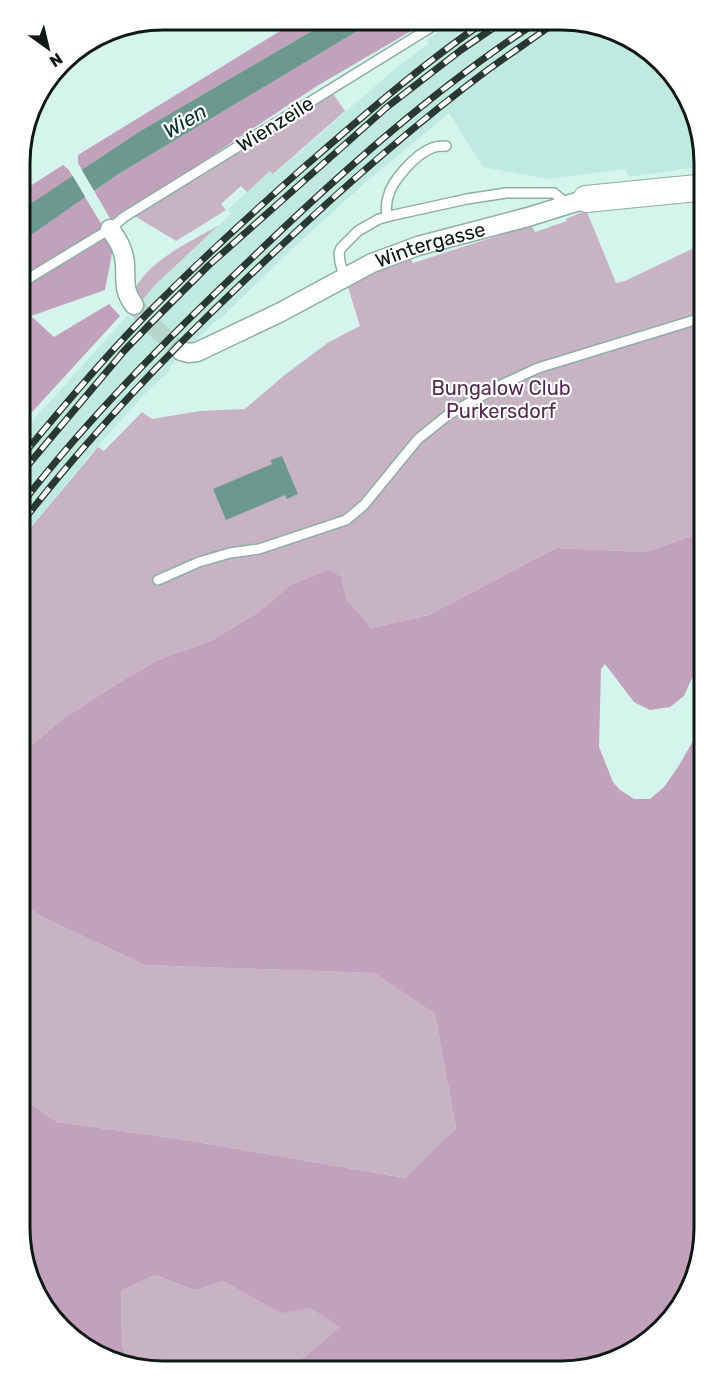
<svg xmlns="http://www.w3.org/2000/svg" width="724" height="1391" font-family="Rubik,sans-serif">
	<rect width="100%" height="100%" fill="#d4f4ec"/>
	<!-- built -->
	<path fill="#c0eadf" d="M463,21l126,1 67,33 41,62v50l-68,10 -4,-8 -77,10 -65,-12 -34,-54 -83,69 -72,65 -72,70 -8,5 -42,42 -4,9 -18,15 -60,67 -67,82 -1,-105 106,-117 4,3 10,-11 -2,-4 15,-18 76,-71 -3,-5 43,-39 3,4 128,-111 27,-19 -2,-5 25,-15 3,2z"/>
	<!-- green -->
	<path fill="#c8b3c4" d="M332,92l13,19 -72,63 -3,-3 -23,21 -6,-6 -20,18 5,6 -50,31 -43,-26z
		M582,212h5l29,71 9,-2 73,-35 2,287 -54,19 -90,-4 -127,67 -58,13 -24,-28 -6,-23 -52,9 -29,25 -47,29 -55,20 -40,23 -55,36 -39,32 -1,-214 75,-90 6,4 38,-39 10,7 48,-8 45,-2 41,-35 43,-32 31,-16 -12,-39 30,-16 33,-12 2,4 118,-38 4,7 32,-11 -1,-2z
		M219,225l-64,60 -15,18 -5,-15c18,-30 55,-46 84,-63z
		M25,906l19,12 101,47 229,8 61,41 21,114 -51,50 -219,-38 -129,-18 -31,-22z
		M155,1275l40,15 28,-9 58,31 29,-4 31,19 -36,30 -28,11 -133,2 -17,-7 -5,-19 -1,-53z"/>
	<!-- forest -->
	<path fill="#c1a1bb" d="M298,20l31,1 -187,109 -60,40 -4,-7v-8z
		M374,21h54l-111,65 -130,86 -76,48 -17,-29 23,-16z
		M63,165l5,4 5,7 -52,34v-18z
		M85,197l17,28 11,23 -8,42 -74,26 23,21 55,-33 11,12 -98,107 -1,-181z
		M700,533v127l-16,36 -14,11 -20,3 -16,-8 -29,-38 -4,5 -2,78 14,35 7,8 14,9h16l14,-12 14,-20 23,-40 3,511 -29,78 -68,48 -330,4 28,-11 35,-30 -30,-19 -29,5 -58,-32 -28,9 -40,-15 -34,16 1,53 5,19 -58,-27 -42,-62 -1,-174 31,22 129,18 219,38 51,-50 -21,-114 -61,-41 -229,-8 -101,-47 -19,-12 -1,-155 39,-32 55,-36 40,-23 55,-20 47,-29 29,-25 40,-16 12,7 6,23 24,28 58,-13 127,-67 90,4z"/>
	<!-- water -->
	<path fill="#6c988d" d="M329,21h45l-257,154 -96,67v-32l121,-80z
		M282,456l16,38 -11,5 -2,-4 -59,25 -13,-31 59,-25 -1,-4z"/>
	<!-- pier -->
	<path fill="#d4f4ec" d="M80,167l16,27 -9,6 -16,-27z"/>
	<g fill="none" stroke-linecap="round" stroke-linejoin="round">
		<!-- street-tunnel -->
		<path stroke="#b6d3cc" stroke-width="18" stroke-dasharray="18 9" stroke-linecap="butt" d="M134,305l22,24 25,22"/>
		<defs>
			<path id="lane" d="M387,216c-1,-6 -1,-12 1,-19 4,-17 28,-43 44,-49 4,-2 10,-2 14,-2
				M344,277l-4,-15 -1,-9 2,-5 17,-17 21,-12 15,-4 73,-16 39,-6h48l14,12
				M21,283l89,-54 14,-12 317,-196
				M158,580l41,-18 31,-9 29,-4 87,-29 18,-15 54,-66 30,-24 51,-29 39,-18 160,-49"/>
			<g id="street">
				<path d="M110,229c8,11 14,21 15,35 1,18 -2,26 9,41"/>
				<path id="s1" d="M181,351l8,2 8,-1 82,-39 93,-50 46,-17 110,-29 58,-18"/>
			</g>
			<path id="secondary" d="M586,199l111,-11"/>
		</defs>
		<!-- lane casing -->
		<use href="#lane" stroke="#8fada5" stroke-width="12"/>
		<!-- street casing -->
		<use href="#street" stroke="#8fada5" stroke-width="21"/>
		<!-- secondary casing -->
		<use href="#secondary" stroke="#8fada5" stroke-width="28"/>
		<!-- lane -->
		<use href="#lane" stroke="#fff" stroke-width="9"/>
		<!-- street -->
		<use href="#street" stroke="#fff" stroke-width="18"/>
		<!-- secondary -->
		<use href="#secondary" stroke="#fff" stroke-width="26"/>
		<defs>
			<path id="rail" d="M22,456c40,-48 80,-96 123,-140 51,-52 105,-101 159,-149 59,-51 116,-101 180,-145
				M23,471l101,-120 26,-27 58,-58 179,-159 74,-57 41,-28
				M23,502c68,-87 147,-166 227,-242 88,-85 184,-171 287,-238
				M23,521c67,-86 143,-166 222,-241 77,-74 158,-147 244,-211 22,-16 45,-31 67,-47"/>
		</defs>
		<!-- rail casing -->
		<use href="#rail" stroke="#2a3834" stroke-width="7"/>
		<!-- rail -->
		<use href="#rail" stroke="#fff" stroke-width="4.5" stroke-dasharray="14" stroke-linecap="butt"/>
	</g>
	<g text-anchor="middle" stroke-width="4.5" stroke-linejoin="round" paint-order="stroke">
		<!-- street labels -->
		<g font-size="20" fill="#0e1916" stroke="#fff">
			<text transform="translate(275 124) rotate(-32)" y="7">Wienzeile</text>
			<text dy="7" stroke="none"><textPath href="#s1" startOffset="274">Wintergasse</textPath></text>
		</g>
		<!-- park labels -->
		<g font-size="20" fill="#542a4e" stroke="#fff">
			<text x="501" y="395">Bungalow Club<tspan x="501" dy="23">Purkersdorf</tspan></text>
		</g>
		<!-- water labels -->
		<g font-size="21" font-style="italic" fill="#06322a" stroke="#fff">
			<text transform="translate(185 121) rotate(-31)" y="7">Wien</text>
		</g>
	</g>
	<!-- crop -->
	<path d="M0 0H724V1391H0ZM163 30H561A133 133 0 0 1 694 163V1228A133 133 0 0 1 561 1361H163A133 133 0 0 1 30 1228V163A133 133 0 0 1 163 30Z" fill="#fff" fill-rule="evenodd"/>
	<path fill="none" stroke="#0e1916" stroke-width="3" d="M163 30H561A133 133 0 0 1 694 163V1228A133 133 0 0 1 561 1361H163A133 133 0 0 1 30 1228V163A133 133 0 0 1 163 30Z"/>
	<!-- north arrow -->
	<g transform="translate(48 48) rotate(146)" stroke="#ffffff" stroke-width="4.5" paint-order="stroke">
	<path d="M0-4.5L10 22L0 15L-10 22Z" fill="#0e1916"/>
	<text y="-9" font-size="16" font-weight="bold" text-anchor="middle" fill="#0e1916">N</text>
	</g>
</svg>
